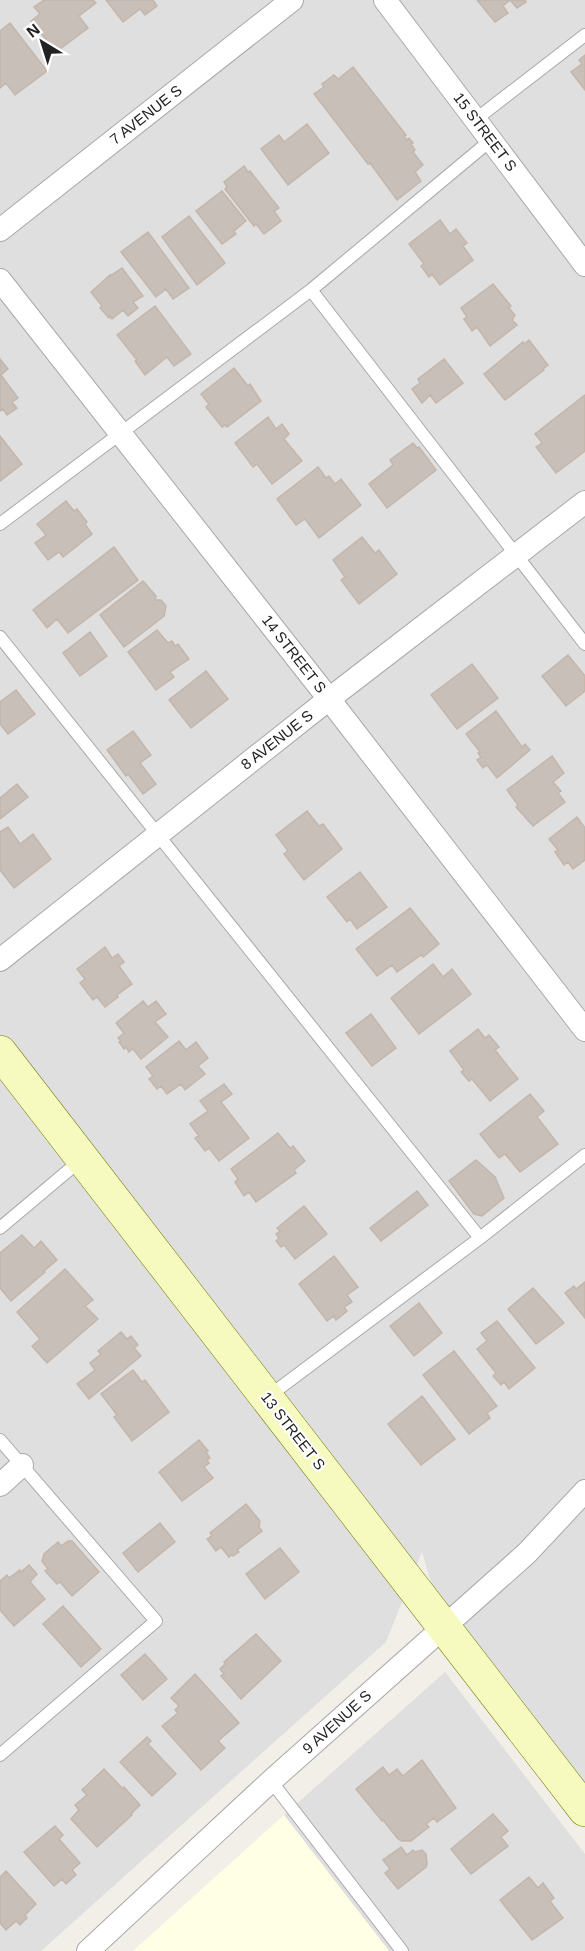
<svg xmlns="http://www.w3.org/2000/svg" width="585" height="1951" font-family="Helvetica,sans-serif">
	<rect width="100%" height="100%" fill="#f2efe9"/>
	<!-- residential -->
	<path fill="#e0dfdf" d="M0,0h585v1810l-141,-183 -22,-75 -36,90 -345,309h-41z
		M445,1672l140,182v97h-196l-105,-136z"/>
	<!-- education -->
	<path fill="#ffffe5" d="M284,1815l105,136h-256z"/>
	<!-- building -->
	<path fill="#c7bfb8" stroke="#c4b6ab" stroke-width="1.5" d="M44,0h49l3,3 -17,13 9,12 -32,24 -25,-31 9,-7 -6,-7z
		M106,0h47l4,6 -12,9 -5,-6 -17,13z
		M477,0h33l-7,6 5,7 -13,9z
		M510,0h15l1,2 -9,6z
		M10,23l37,48 -32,24 -9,-12 -6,5v-57z
		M585,55v35l-14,-18 11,-8 -3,-4z
		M353,67l53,68 -2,1 3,4 2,-2 4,5 -2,1 4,6 -2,2 10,13 -8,7 6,9 -24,19 -27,-37 -2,1 -54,-70 10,-7 -2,-3 12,-9 4,4z
		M307,124l22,29 -41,32 -27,-36 18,-14 5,7z
		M244,166l4,6 2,-1 29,37 -5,3 7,10 -17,13 -8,-10 -2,2 -29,-37 2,-2 -3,-5z
		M222,191l24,30 -12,10 2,3 -14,10 -26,-33z
		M189,216l36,47 -28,22 -35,-48z
		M440,220l10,14 6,-5 11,14 -4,3 10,14 -33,25 -8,-11 -3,3 -8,-11 3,-2 -15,-20z
		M148,232l41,56 -16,11 -7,-10 -10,8 -35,-45z
		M122,268l21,28 -10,6 5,6 -10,8 -5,-6 -11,9 -2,-3 -1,2 -9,-10 2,-2 -11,-14 19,-17v1z
		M493,284l18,22 -2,2 6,7 -3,5 5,5 -27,21 -13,-19 -5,4 -8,-12 3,-2 -6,-9z
		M155,306l36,48 -17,12 -7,-9 -22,18 -10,-14 2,-1 -20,-25z
		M529,340l19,25 -5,4 1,1 -39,30 -21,-26 39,-32 1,2z
		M0,359l8,10 -7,6 17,23 -6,4 5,6 -10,7 -4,-6 -3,2z
		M444,359l19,24 -27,20 -6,-8 -8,8 -10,-14 8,-6 -2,-4z
		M234,368l14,18 2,-2 11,17 -34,26 -1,-2 -4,2 -16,-20 3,-3 -8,-10z
		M585,395v56l-29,22 -20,-26 6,-4 -7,-9z
		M268,417l8,12 6,-5 7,10 -5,5 18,22 -30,23 -15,-20 -4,3 -18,-24z
		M0,436l22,28 -22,17z
		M413,443l4,5 2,-1 17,23 -49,38 -18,-24 24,-19 -3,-5z
		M318,467l8,11 3,-2 6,8 6,-5 20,26 -42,33 -14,-19 -9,6 -19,-26z
		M66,501l8,10 3,-2 10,13 -2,2 7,10 -29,23 -4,-5 -11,8 -13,-17 11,-8 -9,-11z
		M362,537l13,16 4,-3 18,24 -38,30 -18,-24 4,-3 -12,-17z
		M114,547l24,33 -70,53 -11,-14 -10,9 -14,-18z
		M143,581l13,15 -1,4h6l5,6 -2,10 -40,31 -24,-32z
		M157,630l11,13 4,-2 3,5 3,-2 11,15 -19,13 4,5 -18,13 -28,-38z
		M90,632l17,24 -27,20 -17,-23z
		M568,655l17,21v15l-19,15 -24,-30z
		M472,664l26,34 -41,31 -26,-34z
		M206,671l22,28 -37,29 -22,-28z
		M16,690l19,24 -27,20 -8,-10v-22z
		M496,711l26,36 3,-3 5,6 -33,28 -10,-13 -4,3 -6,-8 4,-3 -3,-4 2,-1 -14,-18z
		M133,731l18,24 -11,8 16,21 -13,10 -15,-20 -2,2 -19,-26z
		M552,756l12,17 -11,9 8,9 -3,2 7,9 -32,24 -17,-19 2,-2 -11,-15z
		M17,784l11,13 -28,22v-21z
		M307,811l12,15 4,-2 19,25 -38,31 -20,-26 4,-3 -12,-16z
		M577,817l8,11v32l-12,9 -5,-7 -4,3 -9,-13 3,-2 -9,-11z
		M8,827l12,17 13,-10 18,25 -37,29 -14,-18v-38z
		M360,872l27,35 -30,22 -7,-10 -3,3 -20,-25z
		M410,908l29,36 -16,13 -2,-2 -24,17 -5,-7 -15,11 -21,-27z
		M105,947l7,11 6,-4 6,8 -5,4 13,18 -15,11 1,2 -13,10 -8,-10 -4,3 -13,-17 5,-4 -8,-10z
		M433,964l10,13 9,-8 19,25 -52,40 -28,-36z
		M143,1001l5,6 8,-6 10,13 -11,8 13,15 -27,22 -8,-10 -4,3 -3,-5 -2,2 -5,-7 2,-1 -3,-3 6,-5 -8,-10z
		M371,1014l25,34 -24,18 -26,-33z
		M478,1029l7,9 4,-3 10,12 -4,3 23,29 -28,22 -18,-22 -3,2 -8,-9 3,-2 -14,-19z
		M179,1041l7,9 10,-8 12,16 -10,8 7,8 -20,16 -4,-6 -14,10 -6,-8 -4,3 -8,-10 4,-3 -7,-9z
		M224,1084l8,10 -11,8 28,36 -30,23 -10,-13 -4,3 -10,-13 4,-2 -9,-12 18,-13 -8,-10z
		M530,1094l14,17 -7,6 21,27 -38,28 -15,-18 -6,4 -19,-24z
		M278,1133l12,15 3,-2 12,15 -11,9 2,3 -40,29 -7,-10 -5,4 -9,-14 3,-3 -7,-10z
		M476,1160l19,17 9,21 -22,18 -8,-2 -25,-33z
		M417,1191l11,14 -47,36 -11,-13z
		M304,1206l23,28 -32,25 -11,-14 -3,2 -5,-6 3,-3 -3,-4 4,-3 -3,-3z
		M22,1235l12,13 7,-7 16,19 -13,11 1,1 -34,29 -11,-13v-35z
		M334,1256l24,31 -11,8 5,7 -8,5 3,4 -11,9 -2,-4 -7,5 -28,-37z
		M65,1269l28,31 -8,6 13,13 -51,44 -15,-17 8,-7 -23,-27z
		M585,1282v36l-20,-25 9,-7 2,3z
		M533,1288l31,35 -28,21 -28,-35z
		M419,1303l23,30 -28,23 -24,-30z
		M497,1321l38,47 -26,21 -5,-7 -3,3 -8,-9 3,-3 -19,-24 10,-8 -6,-8z
		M121,1332l6,7 4,-3 7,9 -4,3 7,8 -52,43 -12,-15 18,-14 -5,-7 11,-9 -3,-3z
		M454,1351l43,55 -10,7 3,5 -21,16 -46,-59z
		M133,1370l9,12 3,-2 24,32 -37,29 -18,-24 3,-2 -16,-21z
		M422,1396l33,43 -34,26 -33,-41z
		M199,1440l9,11 -2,1 4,6 -3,2 2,3 -5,4 9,11 -31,23 -23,-29z
		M246,1504l14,17 -1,6 3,4 -25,19 2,2 -6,4 -1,-1 -3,2 -8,-10 -5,4 -9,-12 5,-3 -2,-3z
		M160,1523l15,19 -37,30 -15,-19z
		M68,1541h4l27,31 -27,24 -12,-14 -3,2 -12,-13 3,-2 -6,-8 2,-7 14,-12 3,4z
		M280,1548l19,24 -34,27 -19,-25z
		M29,1565l8,9 -7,8 15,17 -31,27 -14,-16v-29l7,-6 2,3 11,-8 1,2z
		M63,1606l38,43 -20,18 -38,-43z
		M256,1634l25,27 -40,38 -20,-23 3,-2 -4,-5 5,-5 -1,-2z
		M145,1654l22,25 -24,21 -22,-25z
		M195,1674l44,49 -21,18 7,7 -24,22 -39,-44 16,-13 -3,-3 4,-4 -8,-8z
		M147,1737l4,4 -3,3 28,30 -24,22 -32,-34z
		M422,1760l34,48 -19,14 -3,-4 -8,6 3,3 -18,14h-9l-4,-2 -15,-19 -1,1 -26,-32 27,-22 6,8 8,-6 6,7z
		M104,1769l19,20 1,-2 16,18 -9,9 1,1 -35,32 -26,-28 8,-9 -4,-5 12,-10 -5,-5z
		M493,1814l15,17 -7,6 7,9 -37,28 -20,-25z
		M55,1826l8,9 -4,4 21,24 -8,7 4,5 -10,9 -4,-5 -8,7 -30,-34z
		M401,1847l6,8 6,-5 2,2 7,-2 4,4 1,9 -1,4 -28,22 -13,-16 5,-4 -7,-9z
		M6,1871l30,33 -11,11 2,3 -7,7 -4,-4 -10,9 -6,-7v-46z
		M529,1877l9,11 5,-5 11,15 -4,3 13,17 -31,22 -32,-40z"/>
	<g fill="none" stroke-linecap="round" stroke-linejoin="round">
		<defs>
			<path id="lane" d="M475,120l110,-85
				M311,290l274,354
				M0,524l311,-234 180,-150
				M0,637l480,601
				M0,1228l82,-69
				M269,1396l211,-158 105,-83
				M0,1440l156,181 -156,134
				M271,1781l131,170"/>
			<path id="street" d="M385,0l200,265
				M0,230l292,-230
				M0,280l329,419 256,331
				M0,960l329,-261 256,-197
				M0,1485l22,-20
				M88,1951l183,-170 256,-228 58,-62"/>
			<path id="secondary" d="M0,1052l585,758"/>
		</defs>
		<!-- lane casing -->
		<use href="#lane" stroke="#a9a9a9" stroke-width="14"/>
		<!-- street casing -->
		<use href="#street" stroke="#a9a9a9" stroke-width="24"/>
		<!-- secondary casing -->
		<use href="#secondary" stroke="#707d05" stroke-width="34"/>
		<!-- lane -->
		<use href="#lane" stroke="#fff" stroke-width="12"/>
		<!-- street -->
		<use href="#street" stroke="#fff" stroke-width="22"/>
		<!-- secondary -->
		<use href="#secondary" stroke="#f7fabf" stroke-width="33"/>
	</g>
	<g text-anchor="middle" stroke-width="4.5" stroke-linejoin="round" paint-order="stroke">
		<!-- street labels -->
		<g font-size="15" fill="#222" stroke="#fff">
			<text transform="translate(146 115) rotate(-38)" y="5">7 AVENUE S</text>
			<text transform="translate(485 132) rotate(53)" y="5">15 STREET S</text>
			<text transform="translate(294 654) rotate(52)" y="5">14 STREET S</text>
			<text transform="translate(277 740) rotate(-38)" y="5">8 AVENUE S</text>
			<text transform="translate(293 1431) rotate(52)" y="5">13 STREET S</text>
			<text transform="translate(337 1722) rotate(-42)" y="5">9 AVENUE S</text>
		</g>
	</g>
	<!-- north arrow -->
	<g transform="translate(42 42) rotate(322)" stroke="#ffffff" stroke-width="4.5" paint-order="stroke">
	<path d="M0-4.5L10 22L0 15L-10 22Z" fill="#222222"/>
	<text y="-9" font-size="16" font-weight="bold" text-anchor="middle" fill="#222222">N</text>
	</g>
</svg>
